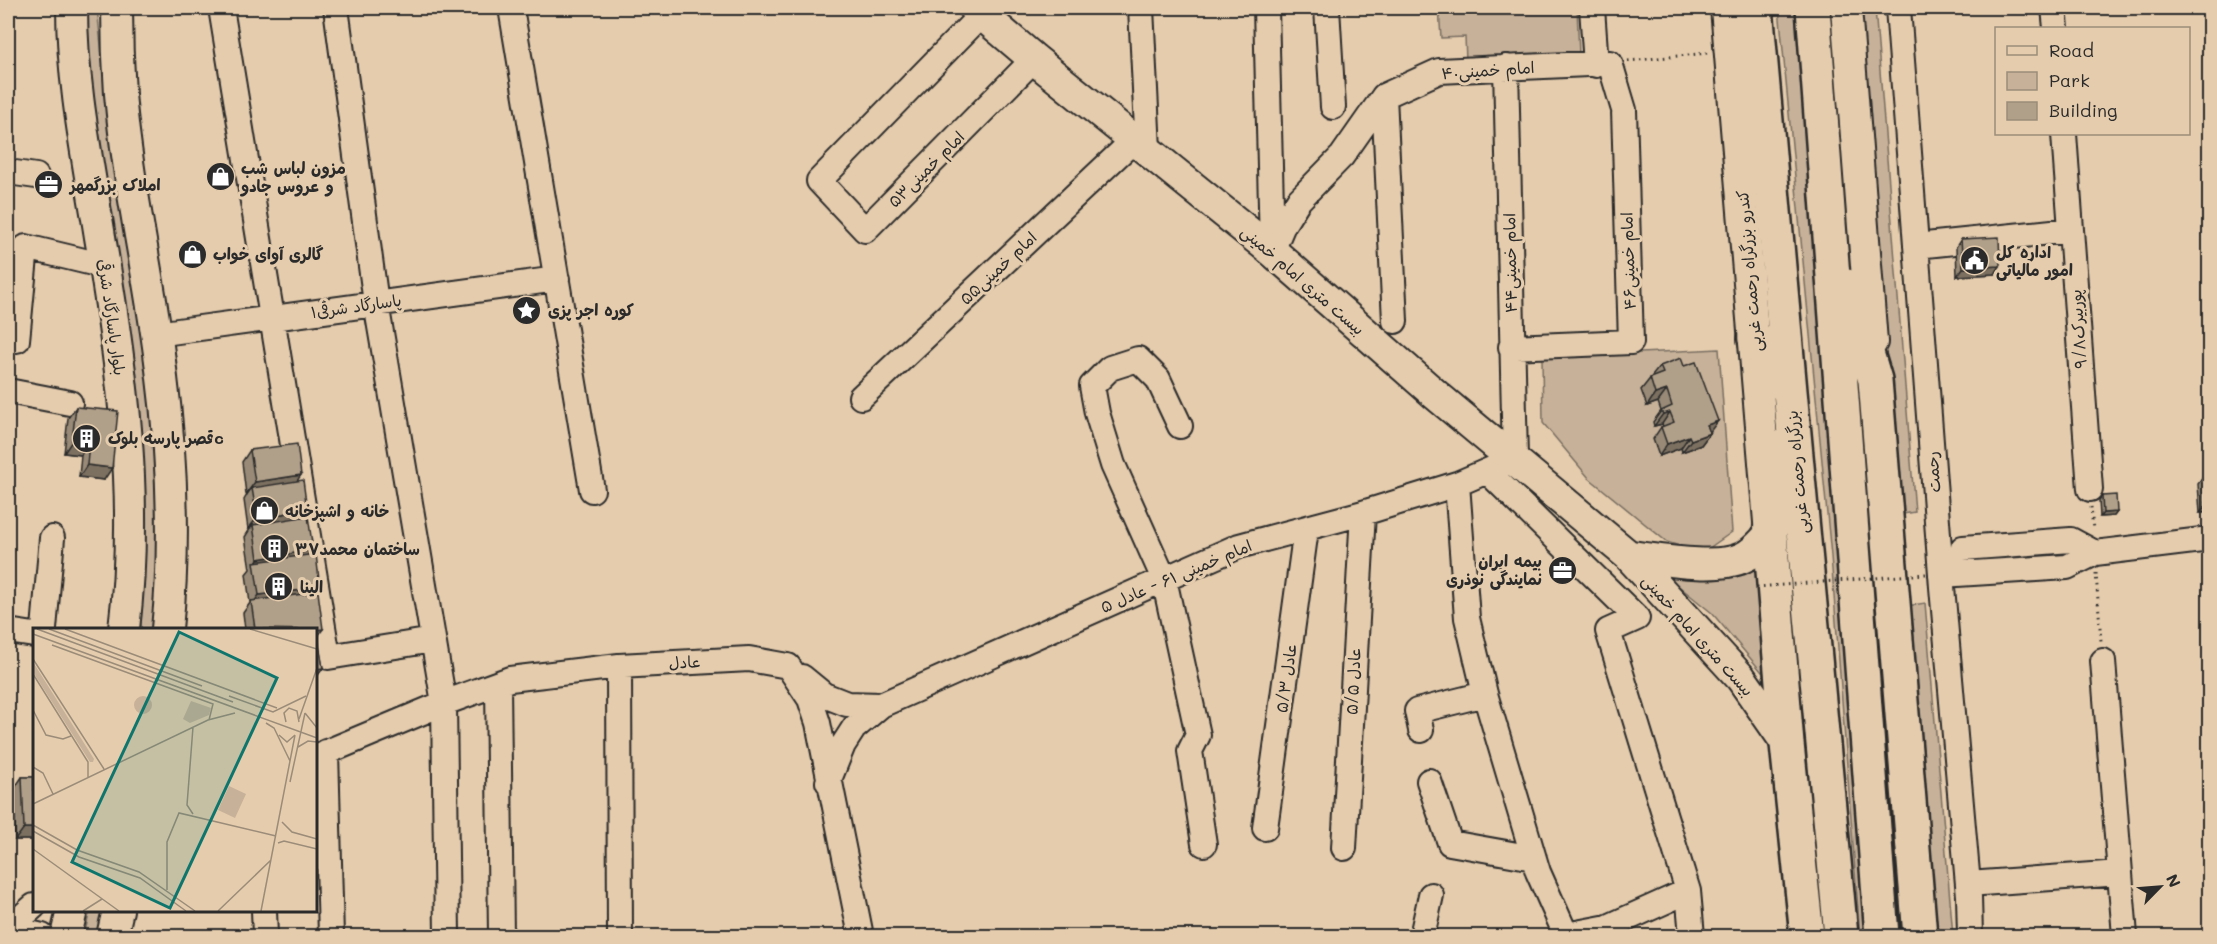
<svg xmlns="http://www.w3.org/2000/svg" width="2217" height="944" font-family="Mali,'Playpen Sans Arabic',sans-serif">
	<rect width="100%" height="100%" fill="#e5ccad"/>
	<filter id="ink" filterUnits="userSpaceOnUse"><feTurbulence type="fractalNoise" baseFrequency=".0167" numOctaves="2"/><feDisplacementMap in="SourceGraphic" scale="12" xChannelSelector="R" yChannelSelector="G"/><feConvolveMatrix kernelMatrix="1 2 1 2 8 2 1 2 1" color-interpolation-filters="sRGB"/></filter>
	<g filter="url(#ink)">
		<!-- green -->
		<path fill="#c7b198" stroke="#796e62" stroke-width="1.5" d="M84,8h13l14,131 35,224 9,96 3,128 -3,42h-14l3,-84 -48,-404z
			M1439,8h138l2,47 -113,5 -1,-23 -24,1z
			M1779,8h21l74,928h-14l-29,-380z
			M1852,8h23l40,504 -18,3z
			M1719,349l13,183 -23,16 -20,1 -22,-7 -78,-64 -46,-55 -1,-65z
			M1759,566l8,112 -55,-65 -52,-42z
			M1925,603l28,333h-17l-29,-330z
			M90,910h13l-6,26h-13z"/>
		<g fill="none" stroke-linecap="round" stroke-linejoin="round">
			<defs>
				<path id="minor" d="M221,8l107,649 105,-17
					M336,8l40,295 68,400 3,233
					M511,8l81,482
					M1141,8l7,142
					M1266,8l6,238
					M1327,8l6,99
					M1592,8l4,57
					M1898,8l44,579 27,309 1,40
					M2054,8l2,20
					M982,14l-163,167 46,49 169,-171
					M1384,96l11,225
					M2064,134l26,355
					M8,172l28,4
					M1916,246l155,-16
					M1272,251l11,-26 15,-24 44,-45 42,-60 55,-25 171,-8 14,47 7,232 -120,5
					M156,334l401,-55
					M17,340l9,-93 79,19
					M8,391l62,12
					M861,397l274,-258
					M1180,426l-22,-47 -20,-20 -28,9 -18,18 5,27 16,52 51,114 34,156 -8,16 14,93
					M1488,472l149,146 -29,13 80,260 4,45
					M1457,484l10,134 18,76 53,178 28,63 42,-8 80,-36
					M1963,573v-25l108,-8 24,13
					M1941,575l126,-8 28,-14 115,-14
					M44,629l8,-91
					M8,631l26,4
					M2103,661l22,275
					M619,666l1,270
					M802,677l22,18 23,9 34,1
					M498,684l3,252
					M1421,730l-4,-19 68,-17
					M326,752l5,184
					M315,757l129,-54 66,-24 109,-13 130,-7 39,7 22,33 8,24 43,213
					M1429,781l21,62 84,15
					M828,782l15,-37 11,-17 27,-23 358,-159 124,-33 94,-29 58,-25 -9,-392
					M1265,828l41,-299
					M1344,848l19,-335
					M1968,884l152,-11
					M264,910l1,26
					M8,929l26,-23
					M8,936l17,-4 17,4
					M1422,936l9,-41"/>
				<path id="major" d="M72,8c0,77 16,153 28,229 22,130 40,260 24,392
					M117,8c0,28 1,57 3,86 8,93 30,183 41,275 11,86 15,174 6,260
					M974,8l60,51 238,192 164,144 193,161 112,122 46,66
					M1846,8l26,334
					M1629,556c28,3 87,14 113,2 12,-5 19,-15 28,-24l-44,-526
					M66,936l6,-26
					M112,936l6,-26"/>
				<path id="highway" d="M1756,8l34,383 51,545
					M1813,8l69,928
					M1847,286l28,94 45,556
					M1755,339l32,49
					M1782,447l-12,87 17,210 20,192"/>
			</defs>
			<!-- minor casing -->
			<use href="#minor" stroke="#2b2b2b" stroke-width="28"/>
			<!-- major casing -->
			<use href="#major" stroke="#2b2b2b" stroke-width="34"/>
			<!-- highway casing -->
			<use href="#highway" stroke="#2b2b2b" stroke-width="38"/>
			<!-- path -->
			<path stroke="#2b2b2b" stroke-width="3" stroke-dasharray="1.5 4.5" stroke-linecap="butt" d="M1628,61l80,-8
				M2091,507l2,23
				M2096,573l5,68"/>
			<!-- minor -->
			<use href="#minor" stroke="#e5ccad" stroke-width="24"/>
			<!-- major -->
			<use href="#major" stroke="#e5ccad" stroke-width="30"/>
			<!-- highway -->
			<use href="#highway" stroke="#e5ccad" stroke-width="33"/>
			<!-- path-bridge -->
			<path stroke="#2b2b2b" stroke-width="3" stroke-dasharray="1.5 4.5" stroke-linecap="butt" d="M1757,587l169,-13"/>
		</g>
		<!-- wall -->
		<path fill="#988a76" stroke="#2b2b2b" stroke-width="1.5" d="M1961,239l34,35 -38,2 -1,-29z
			M1660,366l50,67 -9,12 -19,7 -1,-4 -22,8 -6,-17 8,-12 2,-1 -1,-2 -8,2 -1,-4 8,-11 -3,-9 -11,4 -6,-16z
			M76,407l28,73 -25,-3 2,-22 -17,-2 4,-35z
			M250,450l47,31 5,36 11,33 -4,5 8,38v44l6,31 -8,11v-50h-70l-2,-16 7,-10 -4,-29 4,-5 -5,-32 5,-8h-2l-4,-29 4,-7 -2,1 -4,-32z
			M2204,476h6v36l-10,1 -2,-29z
			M2102,496l15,16 -3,4 -14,1 -1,-17z
			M22,777h12v63h-19l-1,-51z"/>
		<!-- shaded-wall -->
		<path fill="#7c7060" stroke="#2b2b2b" stroke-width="1.5" d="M2000,266l-5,8 -38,2 6,-8z
			M1667,390l-9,12 -11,4 8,-12z
			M1670,412l-8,12 -8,2 9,-12z
			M1718,421l-9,12 -2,-8z
			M1710,433l-9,12 -19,7 9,-12z
			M1689,436l-8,12 -22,8 8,-12z
			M72,441l17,2 -8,12 -17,-2z
			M87,465l25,3 -8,12 -25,-3z
			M301,475l-8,12 -41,1 -4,5 -2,1 9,-12z
			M2210,504v8l-10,1 6,-8z
			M307,510l-8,12 -46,3 -3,4h-2l9,-11z
			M2117,512l-3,4 -14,1 3,-4z
			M313,550l-9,12 -49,2 3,-5z
			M320,588l-8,12 -60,5 7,-10z
			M323,629l-8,11v-10z
			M323,668l-8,11v-10z
			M24,828h10v12h-19z"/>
		<!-- building -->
		<path fill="#b1a089" stroke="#2b2b2b" stroke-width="1.5" d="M1999,237l1,29 -37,2 -2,-29z
			M1681,358l3,8 12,-4 22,59 -11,4 3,8 -19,7 -2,-4 -22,8 -6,-17 13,-5 -4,-10 -7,2 -2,-3 11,-5 -5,-16 -12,4 -5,-16 13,-5 -3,-7z
			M76,407l42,4 -6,57 -25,-3 2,-22 -17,-2z
			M297,444l4,31 -46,7 -5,-32z
			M2204,476h6v28l-4,1z
			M303,480l4,30 -50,8 -5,-30z
			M2116,495l1,17 -14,1 -1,-17z
			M308,516l5,34 -55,9 -5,-34z
			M316,554l4,34 -61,7 -5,-33z
			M318,592l5,37 -8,1 -60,-1 -4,-28z
			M317,633l6,35 -8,1v-35z
			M22,777h12v51h-10z"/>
	</g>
	<!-- icons -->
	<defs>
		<symbol id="shop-disc" viewBox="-11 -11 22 22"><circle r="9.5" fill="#2b2b2b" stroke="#e5ccad"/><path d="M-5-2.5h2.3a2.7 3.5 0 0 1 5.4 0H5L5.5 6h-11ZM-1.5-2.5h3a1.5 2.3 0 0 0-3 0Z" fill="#fff"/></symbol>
		<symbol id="office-disc" viewBox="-11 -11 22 22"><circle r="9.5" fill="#2b2b2b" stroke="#e5ccad"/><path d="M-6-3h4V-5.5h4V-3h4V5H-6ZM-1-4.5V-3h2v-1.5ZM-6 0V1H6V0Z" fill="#fff"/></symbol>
		<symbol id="civic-disc" viewBox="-11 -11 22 22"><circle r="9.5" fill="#2b2b2b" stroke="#e5ccad"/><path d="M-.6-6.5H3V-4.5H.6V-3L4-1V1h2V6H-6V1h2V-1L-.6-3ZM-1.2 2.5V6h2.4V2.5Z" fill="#fff"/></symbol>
		<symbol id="sight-disc" viewBox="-11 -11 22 22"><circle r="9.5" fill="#2b2b2b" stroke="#e5ccad"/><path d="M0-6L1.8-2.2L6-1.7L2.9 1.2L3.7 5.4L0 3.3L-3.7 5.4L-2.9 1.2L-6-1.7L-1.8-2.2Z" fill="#fff"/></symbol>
		<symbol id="building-disc" viewBox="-11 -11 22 22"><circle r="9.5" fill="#2b2b2b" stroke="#e5ccad"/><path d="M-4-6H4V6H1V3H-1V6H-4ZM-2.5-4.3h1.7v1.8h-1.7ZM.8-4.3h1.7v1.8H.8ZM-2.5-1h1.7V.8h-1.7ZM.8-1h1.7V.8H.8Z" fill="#fff"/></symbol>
	</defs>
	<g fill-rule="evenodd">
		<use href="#shop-disc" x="204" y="160" width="33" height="33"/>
		<use href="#office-disc" x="32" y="168" width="33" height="33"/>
		<use href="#shop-disc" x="176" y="238" width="33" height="33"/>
		<use href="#civic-disc" x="1958" y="244" width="33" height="33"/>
		<use href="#sight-disc" x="510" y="294" width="33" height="33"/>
		<use href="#building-disc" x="70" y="422" width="33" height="33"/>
		<use href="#shop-disc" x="248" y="494" width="33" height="33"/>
		<use href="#building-disc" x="258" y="532" width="33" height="33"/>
		<use href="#office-disc" x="1546" y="554" width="33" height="33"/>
		<use href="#building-disc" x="262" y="570" width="33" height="33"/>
	</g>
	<g text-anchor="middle" stroke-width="6" stroke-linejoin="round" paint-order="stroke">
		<!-- street labels -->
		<g font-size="16" fill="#2b2b2b" stroke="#e5ccad">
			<text transform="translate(1488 70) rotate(-4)" y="6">امام خمینی۴۰</text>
			<text transform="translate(926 169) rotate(-45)" y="6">امام خمینی۵۳</text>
			<text transform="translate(1628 261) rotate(-92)" y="6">امام خمینی۴۶</text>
			<text transform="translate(1510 263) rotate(-91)" y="6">۴۴امام خمینی</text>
			<text transform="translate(998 268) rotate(-43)" y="6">امام خمینی۵۵</text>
			<text transform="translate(1749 271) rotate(-95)" y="6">کندرو بزرگراه رحمت غربی</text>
			<text transform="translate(1303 280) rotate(41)" y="6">بیست متری امام خمینی</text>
			<text transform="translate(356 306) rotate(-8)" y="6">پاسارگاد شرقی۱</text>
			<text transform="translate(112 317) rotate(82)" y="6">بلوار پاسارگاد شرقی</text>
			<text transform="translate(2078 329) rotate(-94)" y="6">پوربیرک۹/۸</text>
			<text transform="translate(1797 472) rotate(-95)" y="6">بزرگراه رحمت غربی</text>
			<text transform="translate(1933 472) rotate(-94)" y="6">رحمت</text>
			<text transform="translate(1176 576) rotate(-23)" y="6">امام خمینی ۶۱ - عادل ۵</text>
			<text transform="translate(1698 635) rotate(48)" y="6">بیست متری امام خمینی</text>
			<text transform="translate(685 662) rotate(-3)" y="6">عادل</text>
			<text transform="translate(1286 678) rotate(-82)" y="6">عادل ۵/۳</text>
			<text transform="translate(1353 681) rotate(-87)" y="6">عادل ۵/۵</text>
		</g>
		<!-- poi labels -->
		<g font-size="16" font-weight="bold" fill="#2b2b2b" stroke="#e5ccad" text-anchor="start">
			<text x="241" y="174">مزون لباس شب<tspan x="241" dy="18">و عروس جادو</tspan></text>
			<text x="70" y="191">املاک بزرگمهر</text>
			<text x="1996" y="258">اداره کل<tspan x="1996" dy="18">امور مالیاتی</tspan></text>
			<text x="213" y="260">گالری آوای خواب</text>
			<text x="548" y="316">کوره اجر پزی</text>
			<text x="108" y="444">قصر پارسه بلوکc</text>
			<text x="285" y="517">خانه و اشپزخانه</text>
			<text x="295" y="555">ساختمان محمد۳۷</text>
			<text x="1542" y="567" text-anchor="end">بیمه ایران<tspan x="1542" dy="18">نمایندگی نوذری</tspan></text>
			<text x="300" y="593">الینا</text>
		</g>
	</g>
	<!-- overview -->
	<g transform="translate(33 628)">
		<rect width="284" height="284" fill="#e5ccad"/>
		<path d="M0,34l61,97 -1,3h-3l-57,-90zM101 77a9 9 0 1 1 18 0a9 9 0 1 1-18 0ZM158,73l20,7 -2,7 -19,8 -7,-4zM196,158l17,8 -11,24 -17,-8z" fill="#c7b198"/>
		<path fill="none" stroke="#9b8c79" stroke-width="1.5" d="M4,1l196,73M16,1l153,57M32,1l212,79M217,1l67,20M0,6l284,104M19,17l161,59 -4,16M0,31l71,110M0,46l55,88v15M196,68l44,16 33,-16M0,82l13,25 17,4 8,-3M272,85l12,15M266,91l18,-51M253,94l-2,-9 5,-5 8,3 2,11M233,95l8,5 16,33M160,99l-6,78 6,9M246,107l8,7 8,-7M265,119l10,-6 9,1M0,139l10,6 10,21M257,154l15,-69M0,176l175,-84 27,-7M249,194l10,10 25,7M0,197l44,25 62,22 56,39M0,203l46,26 61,21 46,33M245,215l6,-2 33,8M0,221l86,62M134,262v-48l12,-29 97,23M50,283l19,-12M185,283l53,-51M228,283l34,-176"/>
		<path fill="#0f766e" fill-opacity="0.15" stroke="#0f766e" stroke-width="3" d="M146,4l98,46 -107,230 -98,-46z"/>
		<rect width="284" height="284" fill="none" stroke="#2b2b2b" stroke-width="3"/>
	</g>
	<!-- margin -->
	<rect width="2217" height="944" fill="none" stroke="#e5ccad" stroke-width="30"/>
	<rect x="15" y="15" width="2187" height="914" fill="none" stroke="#2b2b2b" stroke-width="2" filter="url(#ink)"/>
	<!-- legend -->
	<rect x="1995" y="27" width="195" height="108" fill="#e5ccad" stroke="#9b8c79" stroke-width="1.5"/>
	<rect x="2007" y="46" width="30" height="9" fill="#e5ccad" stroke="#9b8c79" stroke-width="1.5"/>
	<text x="2049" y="57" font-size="18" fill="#2b2b2b">Road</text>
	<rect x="2007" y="72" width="30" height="18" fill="#c7b198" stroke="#9b8c79" stroke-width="1.5"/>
	<text x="2049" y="87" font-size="18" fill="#2b2b2b">Park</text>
	<rect x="2007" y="102" width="30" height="18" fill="#b1a089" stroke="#9b8c79" stroke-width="1.5"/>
	<text x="2049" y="117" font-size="18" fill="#2b2b2b">Building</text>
	<!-- north arrow -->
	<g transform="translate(2160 887) rotate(65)" stroke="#e5ccad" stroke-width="4.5" paint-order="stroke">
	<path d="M0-4.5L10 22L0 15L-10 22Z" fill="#2b2b2b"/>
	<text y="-9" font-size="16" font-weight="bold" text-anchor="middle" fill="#2b2b2b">N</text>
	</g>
</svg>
